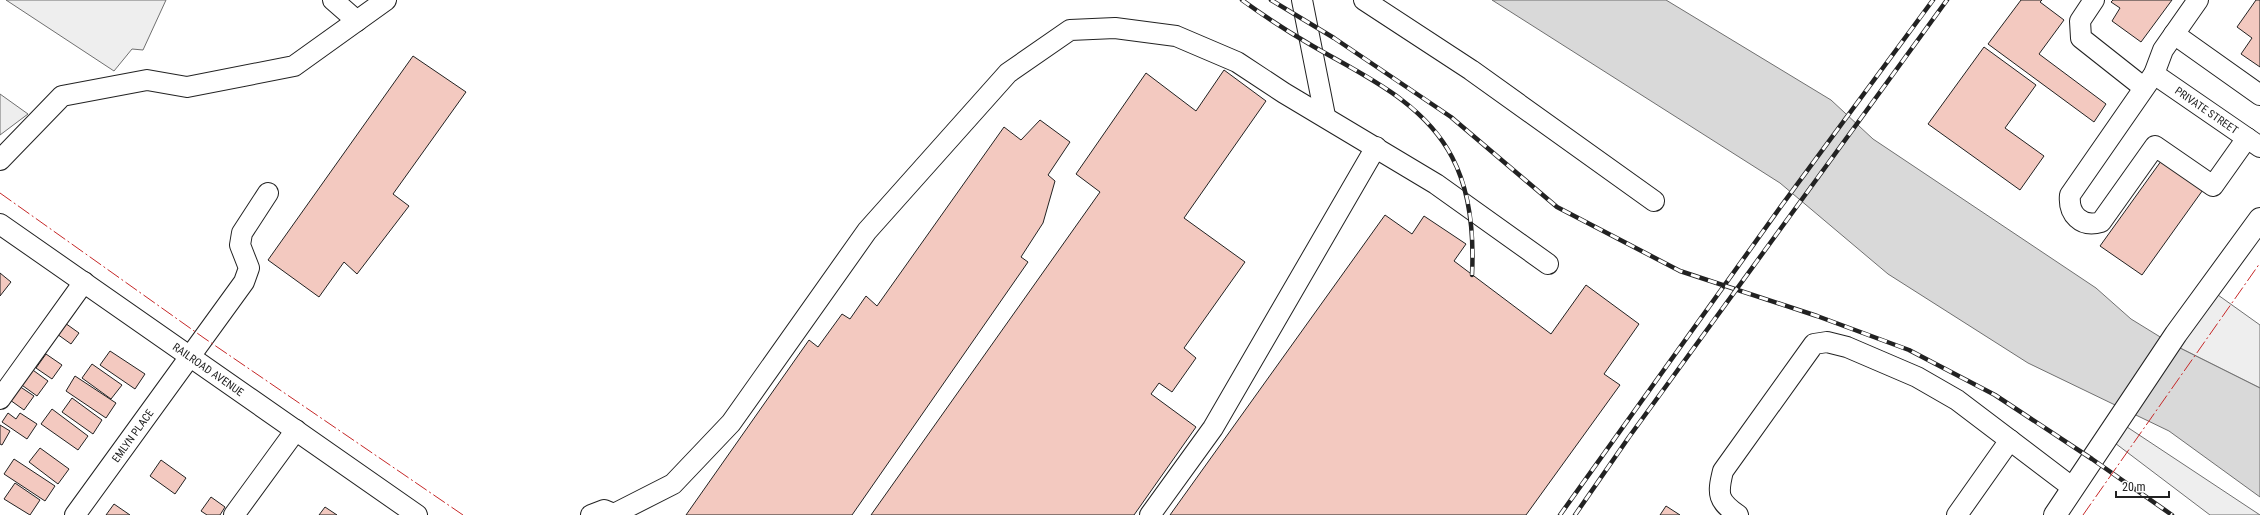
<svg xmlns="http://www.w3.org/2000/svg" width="2260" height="515" font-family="'Roboto Condensed',sans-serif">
	<rect width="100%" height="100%" fill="#fff"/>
	<!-- green -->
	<path fill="#eee" stroke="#6f6f6f" d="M6,0h160l-23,50 -11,-1 -18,22z
		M0,94l28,20 -28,21z
		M2211,290l49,35v63l-90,-45z
		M2118,421l142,94h-50l-103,-78z"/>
	<!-- water -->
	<path fill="#d9d9d9" stroke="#6f6f6f" d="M1492,0h174l165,100 42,39 223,149 35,31 39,24 90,45v109l-91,-66 -141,-68 -140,-89 -108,-91z"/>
	<!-- building -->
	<path fill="#f3c9c0" stroke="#222" d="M2021,0h21l-2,2 24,18 -25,34 67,50 -12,18 -106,-78z
		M2113,0h59l-31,42 -29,-21 8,-13 -9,-6z
		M2256,0h4v67l-19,-13 11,-16 -15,-11z
		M1984,47l52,38 -31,43 39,28 -24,34 -92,-66z
		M413,56l53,36 -73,102 16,12 -52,68 -13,-12 -25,35 -51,-37z
		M1224,70l42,31 -82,117 61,44 -61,86 12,10 -24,34 -13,-9 -8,11 45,33 -62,88h-263l229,-323 -24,-18 70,-101 50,38z
		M1040,120l30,22 -22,33 7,6 -12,42 -22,34 7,5 -176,253h-166l123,-175 9,7 24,-33 8,5 16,-23 11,10 127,-179 17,13z
		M2164,157l41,30 -63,88 -42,-29z
		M1385,215l27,19 12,-18 42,28 -12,17 97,73 35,-49 53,39 -35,50 16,11 -94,130h-356z
		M0,273l11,9 -11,14z
		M65,323l14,10 -8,11 -14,-10z
		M110,351l35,23 -10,15 -35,-24z
		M46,354l16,11 -10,14 -16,-11z
		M92,364l30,21 -11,14 -29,-21z
		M30,368l18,13 -11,15 -18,-13z
		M75,376l41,27 -10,15 -40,-27z
		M19,386l15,10 -10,14 -14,-10z
		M72,398l30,22 -9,14 -31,-22z
		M52,409l36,27 -10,14 -37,-26z
		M8,413l8,6 4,-6 17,11 -10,15 -25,-17z
		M0,425l10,6 -8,14 -2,-1z
		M40,448l29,21 -11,15 -29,-22z
		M14,459l41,27 -10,15 -41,-27z
		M161,460l25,18 -11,16 -25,-18z
		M15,483l25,17 -10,15 -26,-16z
		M211,497l14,10 -5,8h-13l-6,-4z
		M114,504l16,11h-24z
		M1666,506l14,9h-20z
		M325,507l12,8h-18z"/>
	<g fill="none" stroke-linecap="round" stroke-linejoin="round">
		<defs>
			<g id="minor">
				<path d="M333,0l24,21"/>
				<path d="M1302,0l23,116"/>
				<path d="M1364,0l107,70 183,131"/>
				<path d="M2094,0l-14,21 1,17 62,49"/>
				<path d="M2198,0l-35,50 -9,24 -84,121c-2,19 11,33 31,27l54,-76 58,40 34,-48"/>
				<path d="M2174,34l86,61"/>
				<path id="s1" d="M2154,74l106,73"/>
				<path d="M0,160l62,-64 85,-16 40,7 107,-21 92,-66"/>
				<path id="s2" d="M0,224l417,291"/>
				<path d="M0,399l84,-117"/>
				<path id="s3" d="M75,515l169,-233 5,-14 -9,-23 2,-12 26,-40"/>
				<path d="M234,515l62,-85"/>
				<path d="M591,515l13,-5 12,5"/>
				<path d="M618,515l-2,-2 57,-29 58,-61 136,-192 141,-158 62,-43 45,-2 61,8 61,26 47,31 152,91 112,80"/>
				<path d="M1150,515l63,-87 163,-281"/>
				<path d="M1738,515c-20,-14 -21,-20 -15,-44l91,-127 13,-2 20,5 70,30 40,23 116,88"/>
				<path d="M1957,515l53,-75"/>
			</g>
			<path id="major" d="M2055,515l121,-181 84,-115"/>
		</defs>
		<!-- minor casing -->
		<use href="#minor" stroke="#222" stroke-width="22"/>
		<!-- major casing -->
		<use href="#major" stroke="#222" stroke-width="24"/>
		<!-- minor -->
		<use href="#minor" stroke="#fff" stroke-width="20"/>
		<!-- major -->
		<use href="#major" stroke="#fff" stroke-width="22"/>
		<defs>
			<path id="rail" d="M1242,0c22,16 45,31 69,45 51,30 112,56 141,112 19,36 22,78 20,118
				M1271,0l63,38 117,79 106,90 123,64 137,45 92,34 86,45 97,64 80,56
				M1560,515l219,-306 154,-209
				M1575,515l54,-78 318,-437"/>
		</defs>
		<!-- rail casing -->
		<use href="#rail" stroke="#222" stroke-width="4.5"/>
		<!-- rail -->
		<use href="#rail" stroke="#fff" stroke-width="3" stroke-dasharray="9" stroke-linecap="butt"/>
		<!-- power -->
		<path stroke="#c62828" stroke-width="1" stroke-dasharray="14 3 2 3" stroke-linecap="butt" d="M0,193l204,145 259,177
			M2083,515l177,-252"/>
	</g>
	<g text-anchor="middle" stroke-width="3" stroke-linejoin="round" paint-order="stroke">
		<!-- street labels -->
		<g font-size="11" fill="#222" stroke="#fff">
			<text dy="4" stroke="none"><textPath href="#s1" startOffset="64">PRIVATE STREET</textPath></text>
			<text dy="4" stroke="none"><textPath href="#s2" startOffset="254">RAILROAD AVENUE</textPath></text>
			<text dy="4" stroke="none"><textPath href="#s3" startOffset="98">EMLYN PLACE</textPath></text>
		</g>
	</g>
	<!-- scale -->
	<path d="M2116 491v6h53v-6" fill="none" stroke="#222222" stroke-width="2"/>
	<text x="2122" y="491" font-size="12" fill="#222222" stroke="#ffffff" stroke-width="3" paint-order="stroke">20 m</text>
</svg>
